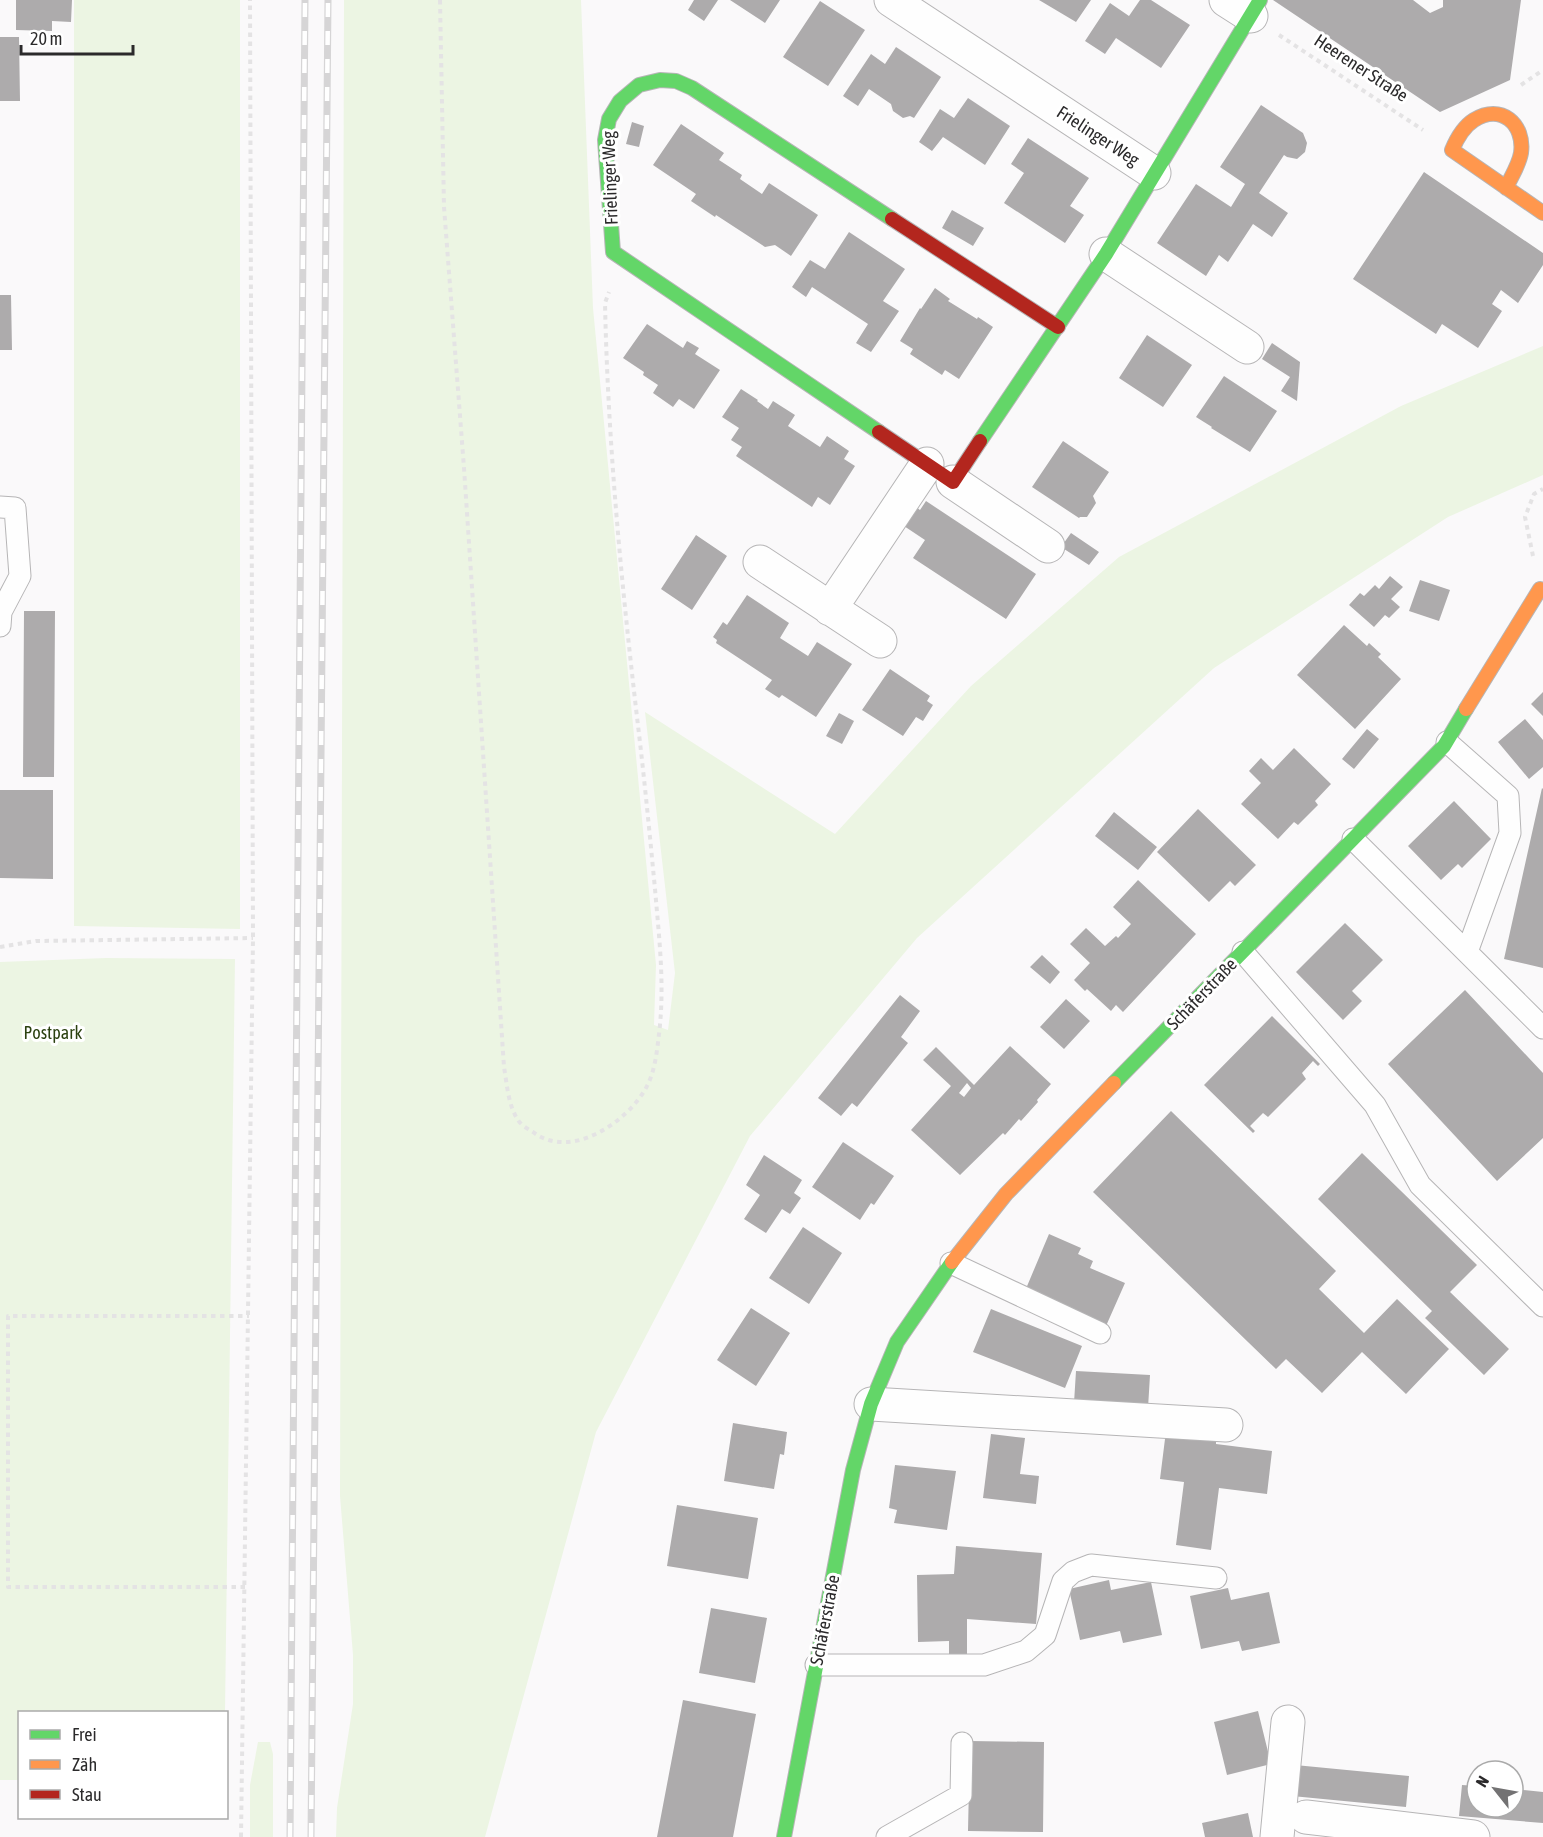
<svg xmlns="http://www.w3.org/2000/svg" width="1543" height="1837" font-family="'Asap Condensed',sans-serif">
	<rect width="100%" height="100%" fill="#faf9fa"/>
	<!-- green -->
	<path fill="#ecf5e3" d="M74,0h166v929l-166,-3z
		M344,0h237l12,308 63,657 -2,60 14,5 7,-57 -30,-261 190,122 136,-148 148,-129 282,-151 142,-60v129l-95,42 -234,151 -297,270 -167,198 -154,296 -111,405h-149l1,-29 16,-104v-49l-13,-159z
		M106,958l129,1 -10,753h-205l-1,68h-19v-818z
		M258,1742h12l3,12v83h-23v-52z"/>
	<!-- building -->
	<path fill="#adabac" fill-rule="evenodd" d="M16,0h56l-1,22 -19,-1v10l-36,-1z
		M694,0h24l-14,21 -16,-11z
		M730,0h50l-15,23z
		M1039,0h52l-15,22z
		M1140,0h11l39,25 -29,43 -45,-30 -11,16 -20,-13 25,-38 19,13z
		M1273,0h140l17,13 13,-6v-7h78l-11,80 -70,32z
		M820,1l45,29 -37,56 -45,-29z
		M0,37h19l1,64h-20z
		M896,47l45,30 -27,41 -4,-2 -7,2 -10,-7 -2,-7 -22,-15 -11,17 -15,-10 28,-42 14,10z
		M968,98l42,28 -25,39 -42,-28 -11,14 -13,-9 21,-33 14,9z
		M1261,105l42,28 4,10 -2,9 -8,7 -10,-2 -3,-2 -25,38 29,20 -16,24 -19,-13 -25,38 -9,-7 -13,21 -49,-33 39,-59 35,23 14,-23 -25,-17z
		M632,122l12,4 -5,21 -13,-3z
		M681,124l43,29 -5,7 23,15 -2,4 22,15 7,-11 49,32 -27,41 -16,-11 -10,2 -49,-32 -1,2 -24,-16 5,-7 -43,-29z
		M1028,138l61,40 -19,28 14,9 -19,28 -61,-40 20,-30 -13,-9z
		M1424,172l119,81v12l-25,38 -17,-13 -9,14 10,7 -24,37 -36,-24 -6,10 -83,-55z
		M952,210l32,18 -11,18 -31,-18z
		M849,232l56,37 -22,32 16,10 -28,41 -15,-9 12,-19 -56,-37 -6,10 -14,-10 18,-27 15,9z
		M935,288l15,11 -2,2 29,18 1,-2 15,10 -34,52 -14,-9 -3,5 -32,-21 3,-5 -13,-8 20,-33 1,1z
		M0,295h11l1,55h-12z
		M647,324l36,24 4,-7 12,7 -4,6 25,16 -26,39 -15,-10 -6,8 -20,-14 5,-8 -15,-10 1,-3 -21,-14z
		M1147,335l45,30 -29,42 -44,-29z
		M1272,343l28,19 -3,39 -16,-10 9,-14 -28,-18z
		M1224,376l53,35 -27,41 -39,-24 1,-1 -16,-10z
		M741,389l17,11 -1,1 11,8 5,-8 22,14 -7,11 32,21 7,-11 22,15 -5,8 11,7 -25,39 -12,-8 -6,10 -76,-51 6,-9 -11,-7 8,-12 -17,-11z
		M1063,441l46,31 -16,24 3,7 -9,14h-7l-1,1 -47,-31z
		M926,501l110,73 -30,45 -93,-61 12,-18 -21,-14 12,-19 4,3z
		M1071,533l28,19 -10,13 -28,-18z
		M696,535l31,21 -35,54 -31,-21z
		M1390,576l13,11 -12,12 9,8 -11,11 -4,-3 -11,12 -25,-22 11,-12 4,3 11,-11 4,4z
		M1420,580l30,10 -11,31 -30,-10z
		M747,595l42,28 -9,15 28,18 9,-14 35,22 -36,53 -34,-22 -3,3 -14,-9 7,-9 -56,-37 1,-3 -4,-3 10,-15 4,3z
		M24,611h31l-1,166h-31z
		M1344,625l23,21 2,-3 12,11 -3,3 23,22 -46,50 -58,-54z
		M890,669l40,27 -3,5 6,4 -10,16 -7,-4 -13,19 -41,-26z
		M1543,692v24l-12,-12z
		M839,713l15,8 -12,23 -16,-8z
		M1525,719l18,21v27l-14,12 -31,-37z
		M1367,729l12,10 -25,30 -12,-10z
		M1294,748l37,36 -16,17 3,4 -20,20 -4,-3 -16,17 -37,-35 20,-21 -12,-12 12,-13 12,12z
		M1542,788l1,1v179l-39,-9z
		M0,790h53v89l-53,-1z
		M1454,801l37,38 -29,29 -4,-4 -17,16 -33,-34z
		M1198,809l58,56 -21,21 -5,-5 -21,21 -52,-50z
		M1114,812l43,35 -19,23 -43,-34z
		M1138,880l58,54 -73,78 -7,-7 -5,6 -24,-22 -2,2 -11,-11 16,-17 -20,-19 16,-16 19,18 11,-10 2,2 13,-14 -18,-17z
		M1345,923l38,37 -31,31 10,10 -19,19 -47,-48z
		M1042,955l18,17 -10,12 -20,-17z
		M1465,990l78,83v65l-46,43 -109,-117z
		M900,995l20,16 -19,26 7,6 -51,64 -5,-4 -11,13 -23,-18z
		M1066,999l24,22 -26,28 -24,-22z
		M1272,1016l48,48 -2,2 -5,-5 -11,12 4,6 -38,38 -5,-4 -13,13 5,5 -2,2 -49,-48z
		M1010,1046l41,38 -14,16 1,2 -17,19 -2,-2 -14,16 -2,-2 -43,42 -49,-45 40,-44 -28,-26 13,-13 38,38zM967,1083l4,5 -7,9 -5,-4z
		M1171,1111l165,160 -17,18 45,44 33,-34 52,50 -43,45 -44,-42 -40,41 -36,-34 -10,10 -183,-177z
		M843,1142l51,34 -20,29 -3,-2 -11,17 -48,-33z
		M1362,1153l115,112 -27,27 59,57 -25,26 -59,-57 7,-7 -114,-112z
		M764,1155l38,25 -8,13 7,5 -11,16 -8,-5 -16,24 -22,-14 16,-24 -14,-10z
		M803,1227l39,26 -33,51 -40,-26z
		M1049,1234l32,14 -3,6 15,7 -3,7 35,15 -19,43 -81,-35z
		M751,1308l39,25 -34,53 -39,-26z
		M991,1309l91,37 -17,42 -92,-36z
		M1076,1371l74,4 -2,33 -74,-5z
		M733,1423l54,9 -3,23 -4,-1 -6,35 -50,-8z
		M1166,1431l50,6v7l56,7 -5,43 -48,-6 -8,62 -35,-5 8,-63 -24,-3z
		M991,1434l34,4 -5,36 19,2 -3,28 -53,-6z
		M895,1465l61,6 -9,59 -53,-7 3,-13 -8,-2z
		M677,1505l81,13 -10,61 -81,-13z
		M956,1546l86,7 -6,71 -69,-5v35l-18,1v-14l-31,1 -1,-67 37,-1z
		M1109,1580l2,10 40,-8 11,53 -39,8 -3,-12 -40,9 -11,-51z
		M1228,1588l3,12 38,-8 11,51 -38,8 -3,-10 -38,8 -11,-53z
		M711,1608l56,10 -12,65 -56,-10z
		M683,1700l73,14 -23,123h-76z
		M1258,1711l13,53 -44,11 -13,-53z
		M970,1741l74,1 -1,90 -75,-1z
		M1295,1765l114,11 -3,31 -114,-11z
		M1462,1785l15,1v21h36v-18l30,3v31l-84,-7z
		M1248,1813l5,24h-48l-3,-14z"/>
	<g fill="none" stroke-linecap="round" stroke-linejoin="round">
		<defs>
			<path id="lane" d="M0,507l15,1 5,68 -19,36 -1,14
				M1447,742l61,54 2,37 -43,119
				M1353,839l190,189
				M1243,952l132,153 45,80 123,121
				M951,1263l149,70
				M816,1665h168l42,-14 19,-16 18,-54 10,-9 18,-7 125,13
				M887,1837l74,-42 1,-52"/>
			<path id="street" d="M891,0l263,173
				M1226,0l25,16
				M1106,254l141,93
				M953,482l95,64
				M760,562l120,79
				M830,609l97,-145
				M871,1404l355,21
				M1306,1817l167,20
				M1277,1837l11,-115"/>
			<path id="fast" d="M879,432l-266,-180 -8,-112 4,-21 11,-18 19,-16 21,-5 16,1 16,7 200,131
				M980,441l126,-187 154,-254
				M1114,1083l330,-337 22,-37
				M784,1837l69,-367 18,-66 26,-62 55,-80"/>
			<path id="slow" d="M1506,188c5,-11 13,-23 15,-35 4,-29 -20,-50 -47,-33 -11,7 -17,18 -22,30l91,63
				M1466,709l74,-120
				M952,1262l54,-68 108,-111"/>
			<path id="jam" d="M892,219l166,108
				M879,432l74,50 27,-41"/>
		</defs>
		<!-- lane casing -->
		<use href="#lane" stroke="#b6b5b6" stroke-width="23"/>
		<!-- street casing -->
		<use href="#street" stroke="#b6b5b6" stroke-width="35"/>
		<!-- fast casing -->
		<use href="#fast" stroke="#b6b5b6" stroke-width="16"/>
		<!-- slow casing -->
		<use href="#slow" stroke="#b6b5b6" stroke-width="16"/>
		<!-- jam casing -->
		<use href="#jam" stroke="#b6b5b6" stroke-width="16"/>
		<!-- path -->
		<path stroke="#e4e3e4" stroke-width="4" stroke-dasharray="4.5 4.5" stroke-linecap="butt" d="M440,0l4,207 20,261 40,599c3,17 4,38 14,53 3,5 10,9 15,12 38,29 94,-10 113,-44 9,-16 11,-37 13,-54 6,-49 0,-97 -4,-145 -5,-52 -10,-104 -16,-155 -17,-144 -31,-287 -34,-431l4,-11
			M1279,35l144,95
			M1521,85l22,-15
			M1533,556l-8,-39 9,-23 9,-5
			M0,947l36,-6 217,-3
			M245,1587h-237v-271h241
			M241,1837l12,-899 -3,-938"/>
		<!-- lane -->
		<use href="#lane" stroke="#fefefe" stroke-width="21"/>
		<!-- street -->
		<use href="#street" stroke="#fefefe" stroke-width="33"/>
		<!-- fast -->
		<use href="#fast" stroke="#63d668" stroke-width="14"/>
		<!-- slow -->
		<use href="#slow" stroke="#ff974d" stroke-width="14"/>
		<!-- jam -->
		<use href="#jam" stroke="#b3261e" stroke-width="14"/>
		<defs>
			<path id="rail" d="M290,1837l15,-1837
				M311,1837l17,-1837"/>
		</defs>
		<!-- rail casing -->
		<use href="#rail" stroke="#d6d5d6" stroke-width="7"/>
		<!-- rail -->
		<use href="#rail" stroke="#fff" stroke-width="4.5" stroke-dasharray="14" stroke-linecap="butt"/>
	</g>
	<g text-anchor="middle" stroke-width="6" stroke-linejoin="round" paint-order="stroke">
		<!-- street labels -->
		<g font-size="18" fill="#2b2a2b" stroke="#fff">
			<text transform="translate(1361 68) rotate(33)" y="6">Heerener Straße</text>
			<text transform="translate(1098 136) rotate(33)" y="6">Frielinger Weg</text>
			<text transform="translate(610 178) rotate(-92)" y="6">Frielinger Weg</text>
			<text transform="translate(1202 994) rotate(-46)" y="6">Schäferstraße</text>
			<text transform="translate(825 1620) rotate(-79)" y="6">Schäferstraße</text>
		</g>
		<!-- park labels -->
		<g font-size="18" fill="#2b4110" stroke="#fff">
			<text x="53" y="1039">Postpark</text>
		</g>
	</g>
	<!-- legend -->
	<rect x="18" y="1711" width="210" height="108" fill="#ffffff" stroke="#aaaaaa" stroke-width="1.5"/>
	<rect x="30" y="1730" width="30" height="9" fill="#63d668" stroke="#aaaaaa" stroke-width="1.5"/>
	<text x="72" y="1741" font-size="18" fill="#2b2a2b">Frei</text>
	<rect x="30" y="1760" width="30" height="9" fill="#ff974d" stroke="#aaaaaa" stroke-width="1.5"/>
	<text x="72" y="1771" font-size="18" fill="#2b2a2b">Zäh</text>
	<rect x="30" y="1790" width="30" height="9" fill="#b3261e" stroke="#aaaaaa" stroke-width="1.5"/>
	<text x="72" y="1801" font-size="18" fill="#2b2a2b">Stau</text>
	<!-- north arrow -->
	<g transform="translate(1495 1789) rotate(301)"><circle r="28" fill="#ffffff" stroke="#aaaaaa" stroke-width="1.5"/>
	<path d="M0-4.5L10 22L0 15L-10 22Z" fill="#737273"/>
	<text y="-9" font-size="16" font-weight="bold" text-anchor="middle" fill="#2b2a2b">N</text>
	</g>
	<!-- scale -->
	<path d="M21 45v9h112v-9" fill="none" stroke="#2b2a2b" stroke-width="3"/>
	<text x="30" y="45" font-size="18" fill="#2b2a2b" stroke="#ffffff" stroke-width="4.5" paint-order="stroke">20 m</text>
</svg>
